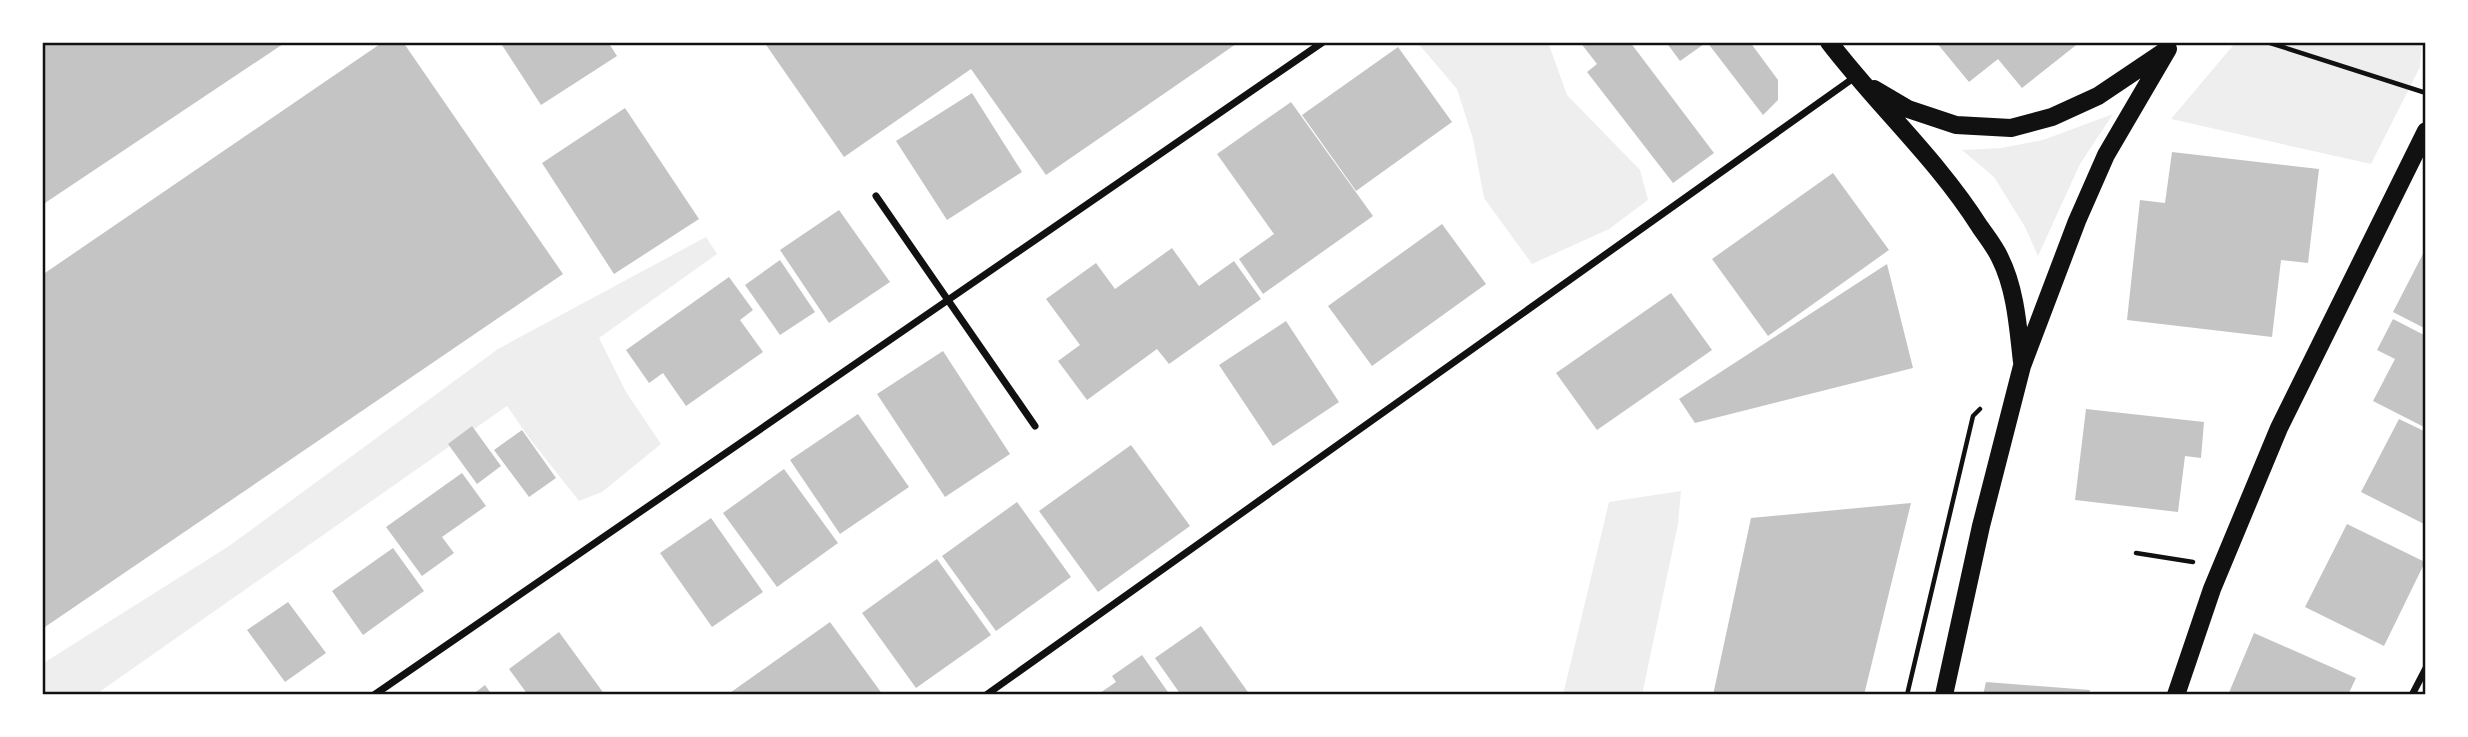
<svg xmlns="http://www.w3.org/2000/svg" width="2468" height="737" font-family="'Varela Round',sans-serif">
	<rect width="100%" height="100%" fill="#fff"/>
	<!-- green -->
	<path fill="#eee" d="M1417,42h131l19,53 73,75 8,30 -39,29 -77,35 -48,-66 -11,-59 -16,-50z
		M2236,42h186l-2,25 -49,97 -200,-45z
		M2113,114l-33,50 -42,92 -13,-29 -31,-50 -32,-27 39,-2 42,-8z
		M706,237l11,17 -118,84 27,54 35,52 -59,48 -23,9 -49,-62 -23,-33 -412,289h-53v-31l187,-118 269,-197z
		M1681,491l-3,33 -36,171h-79l46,-193z"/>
	<!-- building -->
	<path fill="#c4c4c4" d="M42,42h244l-244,163z
		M383,42h20l160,232 -521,355v-354z
		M500,42h108l9,14 -76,49z
		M764,42h475l-193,133 -75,-106 -127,88z
		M1580,42h50l84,111 -41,30 -86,-111 10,-8z
		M1666,42h84l28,38v20l-15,15 -56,-73 -27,19z
		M1936,42h144l-58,46 -24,-29 -29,23z
		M1398,47l54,75 -96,69 -54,-76z
		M972,93l50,79 -75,48 -51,-79z
		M1291,102l82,114 -110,78 -24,-35 35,-25 -57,-80z
		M625,108l74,111 -85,55 -72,-111z
		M2172,152l147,17 -11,94 -27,-3 -9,77 -145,-17 13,-120 25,3z
		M1833,173l56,77 -121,86 -56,-77z
		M839,210l51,72 -61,41 -49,-73z
		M1442,224l44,60 -114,82 -44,-60z
		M1172,248l27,38 35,-25 27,38 -92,65 -12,-15 -70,51 -29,-39 22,-16 -34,-46 50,-36 19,26z
		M2426,248v81l-33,-17z
		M780,260l35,52 -35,23 -35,-50z
		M1887,264l26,104 -218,55 -16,-24z
		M729,277l24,33 -13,10 23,32 -77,54 -23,-33 -14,10 -23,-33z
		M1671,293l41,57 -115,80 -41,-57z
		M2393,319l33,17v92l-53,-27 22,-42 -18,-9z
		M1286,321l53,81 -66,44 -54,-81z
		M943,351l67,103 -65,43 -68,-103z
		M2086,409l118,13 -3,36 -16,-2 -7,56 -103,-12z
		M858,414l51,73 -69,47 -50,-74z
		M2399,419l27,13v93l-65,-33z
		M472,426l29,40 -24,18 -29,-40z
		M522,430l34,48 -27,19 -35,-47z
		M1131,445l59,81 -92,66 -59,-81z
		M784,469l54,74 -61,44 -54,-74z
		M462,473l24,33 -44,31 12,16 -32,23 -36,-49z
		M1017,502l54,75 -75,54 -54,-75z
		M1911,503l-47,192h-151l38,-177z
		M711,518l52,74 -51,35 -52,-74z
		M2347,524l78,38 -41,84 -79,-39z
		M393,548l31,43 -61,44 -31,-44z
		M937,559l54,76 -75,53 -54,-75z
		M288,602l38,51 -41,29 -38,-52z
		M830,622l53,73h-156z
		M1201,626l49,69h-69l-26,-37z
		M559,632l46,63h-77l-19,-26z
		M2254,633l102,45 -8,17h-120z
		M1142,655l28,40h-73l19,-13 -4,-6z
		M1986,682l104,8 -1,5h-106z
		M485,685l7,10h-20z"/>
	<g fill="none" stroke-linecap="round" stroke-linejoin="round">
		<!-- path -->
		<path stroke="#111" stroke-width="4.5" d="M2267,42l159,51
			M2136,553l57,9
			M1907,695l66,-279 7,-7"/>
		<!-- minor -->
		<path stroke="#111" stroke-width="7" d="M876,196l159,230
			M374,695l949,-653
			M986,695l869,-618
			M2412,695l14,-27"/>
		<!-- primary -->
		<path stroke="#111" stroke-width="18" d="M1829,42c48,63 108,117 151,185 7,10 15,20 20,31 16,32 18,70 22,104
			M1874,89l34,20 48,16 55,3 41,-11 46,-21 67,-45
			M1944,695l37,-169 41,-160 55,-145 29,-66 62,-106
			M2176,695l36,-106 67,-161 147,-297"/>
	</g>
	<!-- border -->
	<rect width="2468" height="737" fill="none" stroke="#ffffff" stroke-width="88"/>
	<rect x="44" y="44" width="2380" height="649" fill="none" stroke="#111" stroke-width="2.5"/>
</svg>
